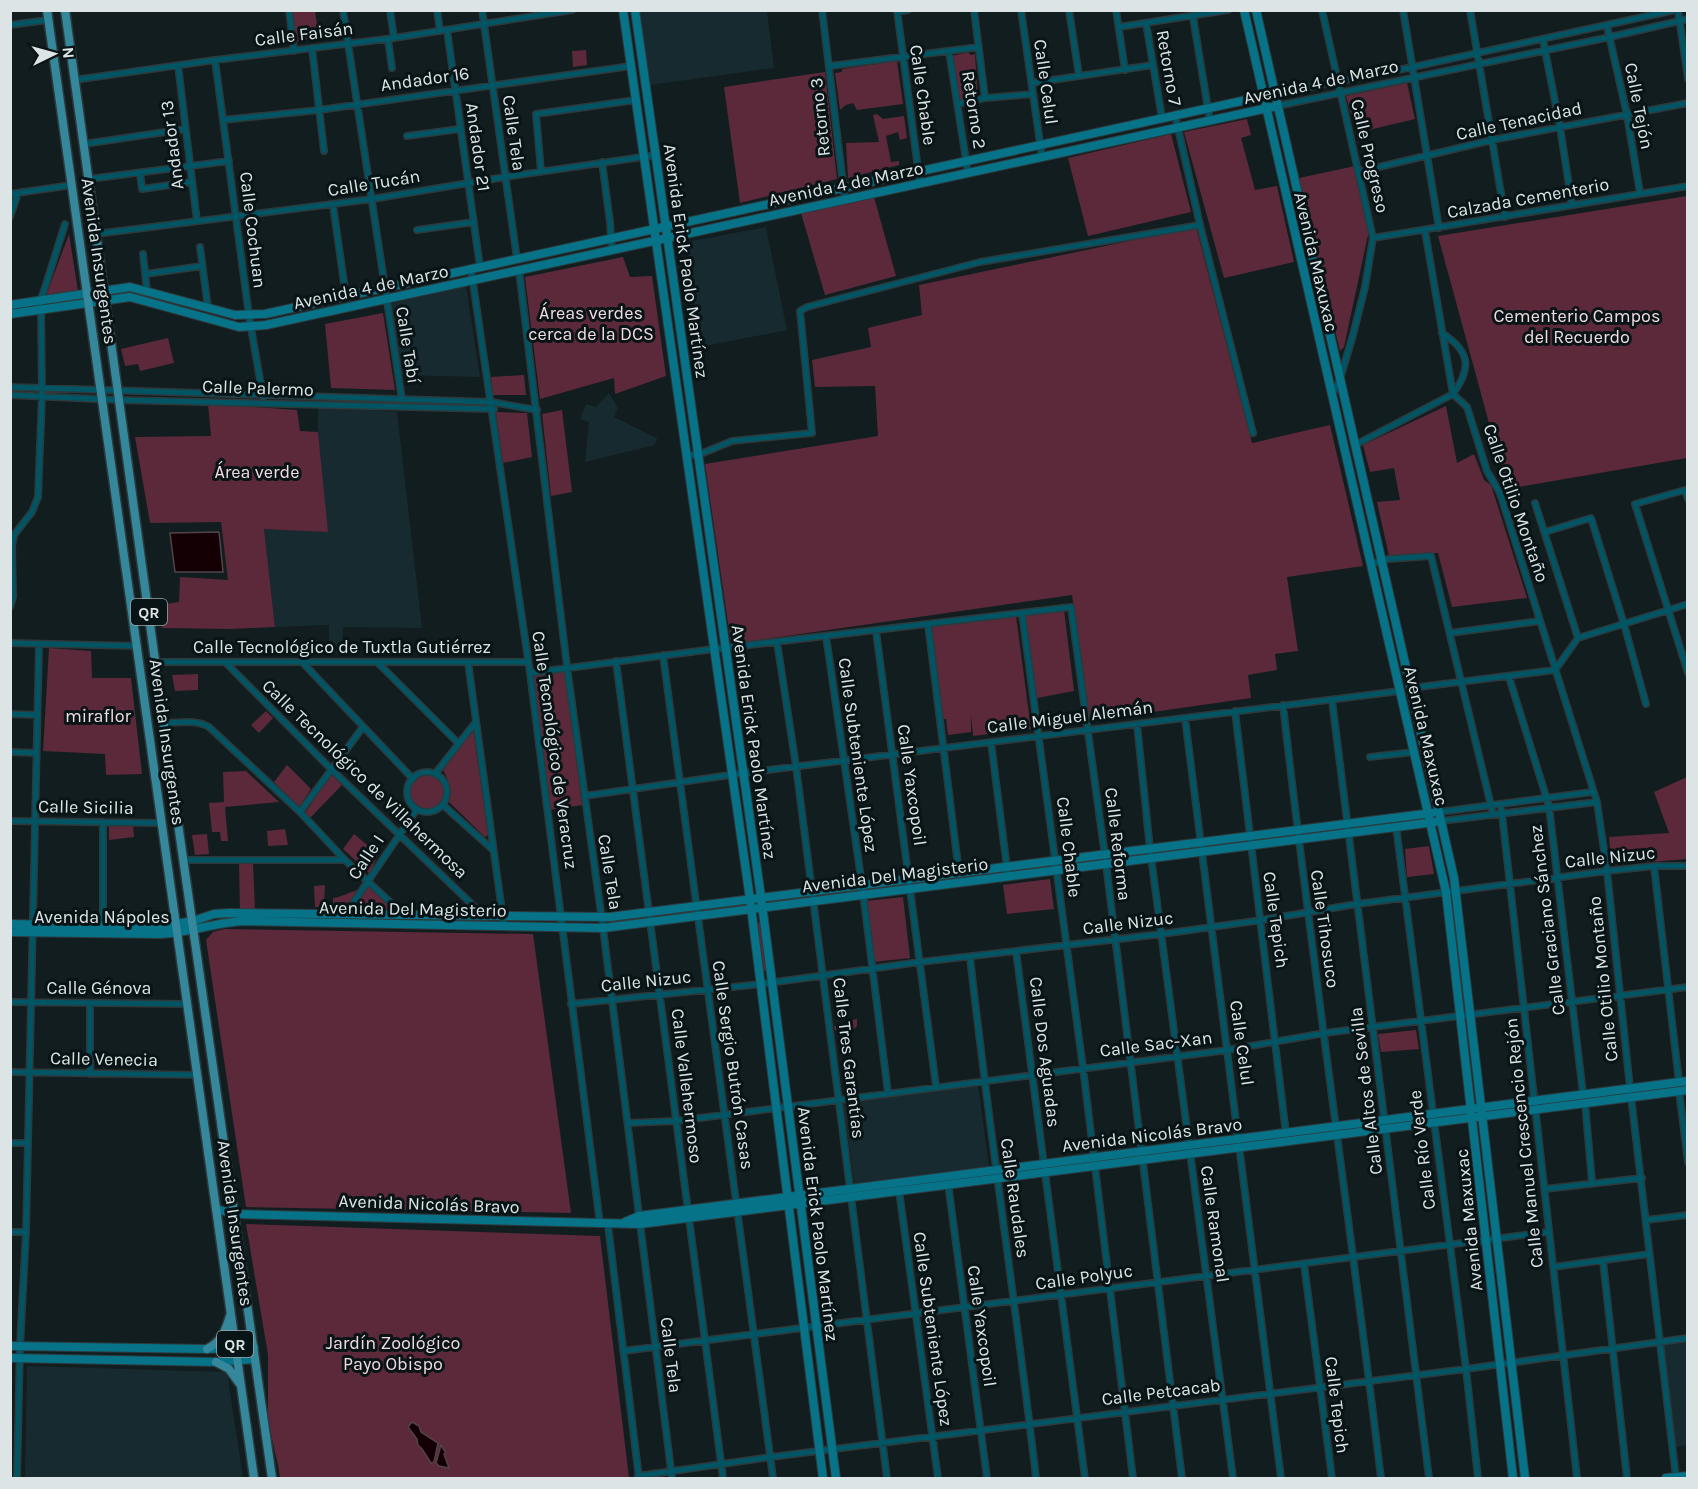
<svg xmlns="http://www.w3.org/2000/svg" width="1698" height="1489" font-family="Karla,sans-serif">
	<rect width="100%" height="100%" fill="#121d20"/>
	<!-- built -->
	<path fill="#172a2f" d="M640,11h127l7,57 -124,17z
		M766,227l21,103 -87,17 -14,-105z
		M466,286l14,91 -80,-2 -11,-71z
		M609,393l9,15 -4,9 43,21 -2,7 -70,17 4,-40 -9,-3 6,-15 10,3z
		M318,406l79,6 25,216 -79,-1 -1,27 -13,-1v-28l-54,2 -11,-98 63,2 -9,-99z
		M978,1084l11,83 -135,17 -11,-83z
		M1687,1342v103l-12,2 -13,-102z
		M27,1366l200,6 16,106h-218z"/>
	<!-- green -->
	<path fill="#5b293a" d="M291,11h24l4,26 -24,5z
		M586,50l1,15 -14,2 -1,-16z
		M969,52l1,3 5,-1 3,45 -22,2 -4,-45z
		M897,61l6,43 -46,6 -4,-7 -7,2 -6,5 -5,-37 7,-1v-3z
		M825,72l12,107 -97,24 -16,-116z
		M1407,83l8,36 -59,14 -10,-37z
		M877,114l6,5 21,-3 3,22 -7,2 -2,-8 -12,4 5,26 8,-1v4l-51,13 -2,-35 33,-1 -6,-27z
		M1247,119l4,16 -10,3 14,52 22,-4 17,76 -70,16 -40,-146z
		M1171,134l20,78 -103,24 -20,-78z
		M1355,166l13,55v14l-24,112 -4,4 -41,-173z
		M1687,196v262l-180,31 -69,-253z
		M874,197l22,79 -71,19 -24,-82z
		M1196,227l56,216 78,-18 33,141 -76,11 11,74 -23,3 2,16 -29,5 3,23 -161,23 -18,-126 -341,49 -26,-180 173,-28 -3,-50 -60,1 -3,-27 59,-13 -3,-19 54,-13 -3,-30z
		M69,234l9,57 -32,5z
		M623,257l7,20 22,-1 14,100 -51,18 -1,-16 -74,21 -15,-122z
		M383,313l12,77 -64,-2 -6,-64z
		M168,338l6,25 -34,8 -2,-7 -13,2 -4,-17z
		M524,375l2,20h-33l-2,-18z
		M208,404l89,6 3,21 18,1 10,100 -64,-3 11,98 -45,2 -68,-1 -3,-23 20,-3 1,-25 48,3 -7,-58 -71,1 -15,-86 76,-1z
		M1446,406l11,57 17,-9 10,26 7,5 36,113 -75,9 -14,-54 -49,3 -12,-54 23,-2 -6,-32 -24,4 -7,-27z
		M562,410l10,82 -21,4 -9,-82z
		M496,412l31,1 5,44 -29,6z
		M1064,610l10,81 -37,7 -12,-83z
		M1016,616l15,113 -58,7 -2,-21v17l-23,3 -2,-16h-5l-11,-93 8,-3z
		M49,648l42,3 1,27h39l11,96 -36,1 -1,-21 -62,-3z
		M565,669l17,136 -33,5 -16,-136z
		M198,674v16l-23,1 -3,-16z
		M266,711l7,7 -14,15 -8,-8z
		M473,728l15,107 -3,2 -38,-37c4,-13 2,-19 -4,-30z
		M287,765l24,24 -12,18 -25,-25z
		M246,771l33,31 -54,5 3,34h-7l-1,-9h-8l-3,-29 15,-1 -1,-30z
		M331,774l11,11 -32,33 -5,-5z
		M410 792a17 17 0 1 1 34 0a17 17 0 1 1-34 0Z
		M1687,777v82l-75,6 -3,-28 60,-4 -15,-41z
		M109,823l24,2 1,12 -25,3z
		M285,829l3,16 -20,1 -1,-15z
		M207,834l2,20 -14,1 -3,-20z
		M354,834l24,20 -8,20 -27,-25z
		M1429,846l5,28 -27,3 -2,-28z
		M239,864h14l2,46 -15,1z
		M1050,879l4,30 -47,5 -4,-29z
		M371,884l29,29 -50,-1z
		M325,885l-1,22h-9l-1,-21z
		M358,890l-13,21 -15,1 3,-5v-9c10,-1 15,-6 25,-8z
		M903,897l7,61 -36,4 -8,-61z
		M762,922l6,48 -8,2 -6,-48z
		M224,929l309,5 38,279 -325,-6 -40,-267 7,-8z
		M857,1019v7l-5,5 -17,-1 -1,-4 15,-1 3,-5z
		M1416,1030l3,19 -38,3 -3,-18z
		M246,1224l354,12 29,242h-349l-2,-13 -10,-43v-67z"/>
	<!-- water -->
	<path fill="#140004" stroke="#504448" stroke-width="1.5" d="M219,532l4,40h-48l-5,-39z
		M412,1422l7,4 2,6 17,11 -4,19 -3,1 -9,-14 -4,-4 -1,-6 -9,-12z
		M441,1445l5,8 -2,1 5,14 -10,-2 -3,-3z"/>
	<g fill="none" stroke-linecap="round" stroke-linejoin="round">
		<defs>
			<path id="street" d="M289,10l5,41
				M343,10l59,390
				M390,10l4,28
				M437,10l3,21
				M482,10l35,249
				M822,10l23,190
				M897,10l23,174
				M974,10l11,88
				M1021,10l21,147
				M1069,10l10,66
				M1116,10l9,60
				M1322,10l51,228 -8,49 -12,48 -13,44 -7,14
				M1403,10l36,218
				M1470,10l35,207
				M1678,10l10,69
				M897,12l11,-2
				M1193,17l17,104
				M1146,23l16,95
				M10,25l38,-5
				M1607,26l20,89 13,78
				M1119,27l109,-17
				M447,30l33,237
				M388,39l4,29
				M1543,40l17,87 12,78
				M312,48l12,103
				M949,51l19,122
				M215,60l34,256 14,81
				M178,65l19,156
				M830,66l149,-19
				M74,80l141,-20 179,-22 178,-28
				M1032,83l121,-18
				M1274,94l139,-27 262,-57
				M957,104l28,-6 48,-4
				M1277,106l333,-69 78,-18
				M1175,115l25,110 53,208
				M223,120l96,-10 312,-44
				M407,136l53,-7
				M84,144l101,-15
				M602,162l8,60 2,28
				M541,171l-5,-57 100,-14
				M1358,172l134,-32 196,-37
				M140,173l2,16 49,-7
				M89,179l140,-18
				M10,194l62,-9
				M333,205l13,92
				M10,217l8,-24
				M417,230l57,-8
				M1425,231l28,163
				M96,234l276,-35 133,-22 151,-22
				M1373,238l315,-52
				M200,247l8,61
				M143,254l4,38
				M471,269l59,404 70,551
				M519,270l48,397 36,261 69,550
				M146,274l56,-8
				M10,387l481,15 46,8
				M1453,394l14,13 20,64 13,22 97,309 10,69 23,217 46,390
				M10,395l109,5 375,9
				M1355,445l98,-51c19,-26 17,-43 -11,-61
				M686,455h12l34,-14 80,-8 -12,-122 7,-4 173,-45 220,-37
				M1688,499l-3,-9 -50,14 53,169
				M1535,503l43,135
				M1545,532l46,-14 33,106 22,80
				M1371,564l17,-5 43,-3 62,258
				M10,607l3,-10 -1,-51 2,-11 18,-23 6,-15 4,-101 -1,-96 24,-76
				M1022,613l61,455 50,410
				M928,624l31,249
				M876,631l60,455
				M1450,633l90,-12
				M826,636l36,249 26,208
				M777,642l19,124 91,712
				M10,643l127,3
				M663,655l110,823
				M616,661l107,817
				M156,662h372
				M225,662l106,107 152,146
				M302,662l111,117
				M377,662l81,81
				M468,662l36,264
				M530,673l184,-24 357,-42 35,257 76,614
				M1509,677l40,129 34,288
				M1411,688l144,-18 23,-32 110,-34
				M1332,700l97,778
				M1283,705c29,258 67,515 98,773
				M1235,711l52,431
				M10,714l27,1
				M1185,718l96,760
				M164,723c14,0 33,-4 45,4l91,85 45,48 60,56
				M1137,724l13,125 83,629
				M991,742l17,134
				M10,752l26,1
				M1370,757l44,-5
				M407 792a20 20 0 1 1 40 0a20 20 0 1 1-40 0Z
				M435,774l40,-51
				M584,796l160,-23 656,-82
				M443,805l49,44
				M1501,805l76,673
				M300,812l63,-85
				M1439,812l153,-20
				M10,821l151,2
				M1441,821l156,-19
				M1396,826l70,543 12,109
				M184,860h161
				M1654,866l25,216
				M345,915l72,-106
				M103,926v-104
				M1016,951l69,527
				M970,957c19,174 46,347 66,521
				M10,1002l178,2
				M90,1003v71
				M571,1004l190,-20 159,-22 242,-28 100,-14 95,-16 250,-33 47,-5h34
				M10,1072l188,3
				M1679,1091l9,71
				M1585,1103l7,79
				M628,1123l48,-2 552,-71 97,-17 363,-46
				M10,1143h18
				M898,1183l40,295
				M948,1183l39,295
				M1545,1189l97,-11
				M1646,1220l42,-5
				M608,1225l31,253
				M10,1232h16
				M1603,1261l24,217
				M1304,1264l28,214
				M1553,1267l96,-13
				M623,1351l925,-119
				M638,1476l133,-19 695,-88 222,-31
				M17,1478l3,-132 6,-114 13,-587"/>
			<path id="secondary" d="M623,10l127,889 73,579
				M635,10l126,887 75,581
				M1244,10l202,882 67,586
				M1256,10l198,868 71,600
				M10,305l120,-18 105,28 30,-1 1009,-220
				M10,314l120,-17 109,30 27,-2 1011,-219
				M10,924l149,3 34,-6 21,-7 15,-1 381,4 822,-104
				M10,932l149,2c29,-1 57,-12 86,-13l358,7 832,-106
				M216,1209l19,5 405,10 1048,-134
				M625,1222l14,-6 1049,-135
				M10,1346l197,3 47,-2
				M10,1358l206,4 39,-3
				M1666,1478l22,-2"/>
			<path id="primary" d="M47,10l207,1468
				M65,10l102,737 105,731
				M207,1349c15,-8 18,-17 23,-33
				M216,1362l13,7 10,14"/>
		</defs>
		<!-- street casing -->
		<use href="#street" stroke="#2e393c" stroke-width="8"/>
		<!-- secondary casing -->
		<use href="#secondary" stroke="#2e393c" stroke-width="10"/>
		<!-- primary casing -->
		<use href="#primary" stroke="#2e393c" stroke-width="11"/>
		<!-- street -->
		<use href="#street" stroke="#005565" stroke-width="5"/>
		<!-- secondary -->
		<use href="#secondary" stroke="#067388" stroke-width="8"/>
		<!-- primary -->
		<use href="#primary" stroke="#35889c" stroke-width="8"/>
	</g>
	<g text-anchor="middle" stroke-width="6" stroke-linejoin="round" paint-order="stroke">
		<!-- shield labels -->
		<g fill="#091416" stroke="#9da6a8" stroke-width="1.5">
			<rect x="131" y="599" width="36" height="26" rx="4.5"/>
			<rect x="217" y="1331" width="36" height="26" rx="4.5"/>
		</g>
		<g font-size="16" font-weight="bold" fill="#dde4e6">
			<text x="149" y="618">QR</text>
			<text x="235" y="1350">QR</text>
		</g>
		<!-- street labels -->
		<g font-size="18" fill="#dde4e6" stroke="#091416">
			<text transform="translate(304 34) rotate(-7)" y="6">Calle Faisán</text>
			<text transform="translate(1169 68) rotate(80)" y="6">Retorno 7</text>
			<text transform="translate(425 79) rotate(-8)" y="6">Andador 16</text>
			<text transform="translate(1046 82) rotate(82)" y="6">Calle Celul</text>
			<text transform="translate(1321 82) rotate(-12)" y="6">Avenida 4 de Marzo</text>
			<text transform="translate(923 95) rotate(82)" y="6">Calle Chable</text>
			<text transform="translate(1639 106) rotate(79)" y="6">Calle Tejón</text>
			<text transform="translate(974 110) rotate(81)" y="6">Retorno 2</text>
			<text transform="translate(820 117) rotate(-96)" y="6">Retorno 3</text>
			<text transform="translate(1519 121) rotate(-12)" y="6">Calle Tenacidad</text>
			<text transform="translate(514 133) rotate(82)" y="6">Calle Tela</text>
			<text transform="translate(172 145) rotate(-97)" y="6">Andador 13</text>
			<text transform="translate(478 147) rotate(82)" y="6">Andador 21</text>
			<text transform="translate(1370 156) rotate(77)" y="6">Calle Progreso</text>
			<text transform="translate(374 183) rotate(-9)" y="6">Calle Tucán</text>
			<text transform="translate(846 184) rotate(-12)" y="6">Avenida 4 de Marzo</text>
			<text transform="translate(1528 198) rotate(-10)" y="6">Calzada Cementerio</text>
			<text transform="translate(253 230) rotate(83)" y="6">Calle Cochuan</text>
			<text transform="translate(99 261) rotate(82)" y="6">Avenida Insurgentes</text>
			<text transform="translate(686 261) rotate(82)" y="6">Avenida Erick Paolo Martínez</text>
			<text transform="translate(1316 262) rotate(77)" y="6">Avenida Maxuxac</text>
			<text transform="translate(371 287) rotate(-12)" y="6">Avenida 4 de Marzo</text>
			<text transform="translate(408 345) rotate(81)" y="6">Calle Tabí</text>
			<text transform="translate(258 388) rotate(2)" y="6">Calle Palermo</text>
			<text transform="translate(1516 503) rotate(71)" y="6">Calle Otilio Montaño</text>
			<text x="342" y="653">Calle Tecnológico de Tuxtla Gutiérrez</text>
			<text transform="translate(1070 717) rotate(-7)" y="6">Calle Miguel Alemán</text>
			<text transform="translate(1426 736) rotate(77)" y="6">Avenida Maxuxac</text>
			<text transform="translate(167 742) rotate(82)" y="6">Avenida Insurgentes</text>
			<text transform="translate(754 742) rotate(82)" y="6">Avenida Erick Paolo Martínez</text>
			<text transform="translate(555 750) rotate(82)" y="6">Calle Tecnológico de Veracruz</text>
			<text transform="translate(858 755) rotate(82)" y="6">Calle Subteniente López</text>
			<text transform="translate(365 779) rotate(44)" y="6">Calle Tecnológico de Villahermosa</text>
			<text transform="translate(912 785) rotate(82)" y="6">Calle Yaxcopoil</text>
			<text transform="translate(86 807) rotate(1)" y="6">Calle Sicilia</text>
			<text transform="translate(1118 844) rotate(83)" y="6">Calle Reforma</text>
			<text transform="translate(1069 847) rotate(83)" y="6">Calle Chable</text>
			<text transform="translate(366 857) rotate(-56)" y="6">Calle I</text>
			<text transform="translate(1610 857) rotate(-6)" y="6">Calle Nizuc</text>
			<text transform="translate(610 872) rotate(81)" y="6">Calle Tela</text>
			<text transform="translate(895 875) rotate(-7)" y="6">Avenida Del Magisterio</text>
			<text transform="translate(413 909) rotate(1)" y="6">Avenida Del Magisterio</text>
			<text x="102" y="923">Avenida Nápoles</text>
			<text transform="translate(1276 920) rotate(82)" y="6">Calle Tepich</text>
			<text transform="translate(1547 920) rotate(-97)" y="6">Calle Graciano Sánchez</text>
			<text transform="translate(1128 923) rotate(-7)" y="6">Calle Nizuc</text>
			<text transform="translate(1325 929) rotate(82)" y="6">Calle Tihosuco</text>
			<text transform="translate(1603 979) rotate(-96)" y="6">Calle Otilio Montaño</text>
			<text transform="translate(646 981) rotate(-6)" y="6">Calle Nizuc</text>
			<text x="99" y="994">Calle Génova</text>
			<text transform="translate(1242 1043) rotate(82)" y="6">Calle Celul</text>
			<text transform="translate(1156 1044) rotate(-7)" y="6">Calle Sac-Xan</text>
			<text transform="translate(1045 1052) rotate(83)" y="6">Calle Dos Aguadas</text>
			<text transform="translate(849 1058) rotate(83)" y="6">Calle Tres Garantías</text>
			<text transform="translate(104 1059) rotate(1)" y="6">Calle Venecia</text>
			<text transform="translate(733 1065) rotate(82)" y="6">Calle Sergio Butrón Casas</text>
			<text transform="translate(687 1086) rotate(83)" y="6">Calle Vallehermoso</text>
			<text transform="translate(1366 1091) rotate(-97)" y="6">Calle Altos de Sevilla</text>
			<text transform="translate(1152 1135) rotate(-7)" y="6">Avenida Nicolás Bravo</text>
			<text transform="translate(1524 1143) rotate(-96)" y="6">Calle Manuel Crescencio Rejón</text>
			<text transform="translate(1422 1150) rotate(-97)" y="6">Calle Río Verde</text>
			<text transform="translate(1015 1198) rotate(82)" y="6">Calle Raudales</text>
			<text transform="translate(429 1204) rotate(2)" y="6">Avenida Nicolás Bravo</text>
			<text transform="translate(1469 1220) rotate(-96)" y="6">Avenida Maxuxac</text>
			<text transform="translate(235 1223) rotate(82)" y="6">Avenida Insurgentes</text>
			<text transform="translate(818 1224) rotate(83)" y="6">Avenida Erick Paolo Martínez</text>
			<text transform="translate(1215 1224) rotate(82)" y="6">Calle Ramonal</text>
			<text transform="translate(1084 1277) rotate(-8)" y="6">Calle Polyuc</text>
			<text transform="translate(982 1326) rotate(82)" y="6">Calle Yaxcopoil</text>
			<text transform="translate(933 1329) rotate(82)" y="6">Calle Subteniente López</text>
			<text transform="translate(671 1355) rotate(83)" y="6">Calle Tela</text>
			<text transform="translate(1161 1392) rotate(-7)" y="6">Calle Petcacab</text>
			<text transform="translate(1337 1405) rotate(83)" y="6">Calle Tepich</text>
		</g>
		<!-- park labels -->
		<g font-size="18" fill="#f2dbe1" stroke="#091416">
			<text x="591" y="319">Áreas verdes<tspan x="591" dy="21">cerca de la DCS</tspan></text>
			<text x="1577" y="322">Cementerio Campos<tspan x="1577" dy="21">del Recuerdo</tspan></text>
			<text x="257" y="478">Área verde</text>
			<text x="98" y="722">miraflor</text>
			<text x="393" y="1349">Jardín Zoológico<tspan x="393" dy="21">Payo Obispo</tspan></text>
		</g>
	</g>
	<!-- border -->
	<rect width="1698" height="1489" fill="none" stroke="#dde4e6" stroke-width="24"/>
	<!-- north arrow -->
	<g transform="translate(54 54) rotate(85)" stroke="#091416" stroke-width="4.5" paint-order="stroke">
	<path d="M0-4.5L10 22L0 15L-10 22Z" fill="#dde4e6"/>
	<text y="-9" font-size="16" font-weight="bold" text-anchor="middle" fill="#dde4e6">N</text>
	</g>
</svg>
